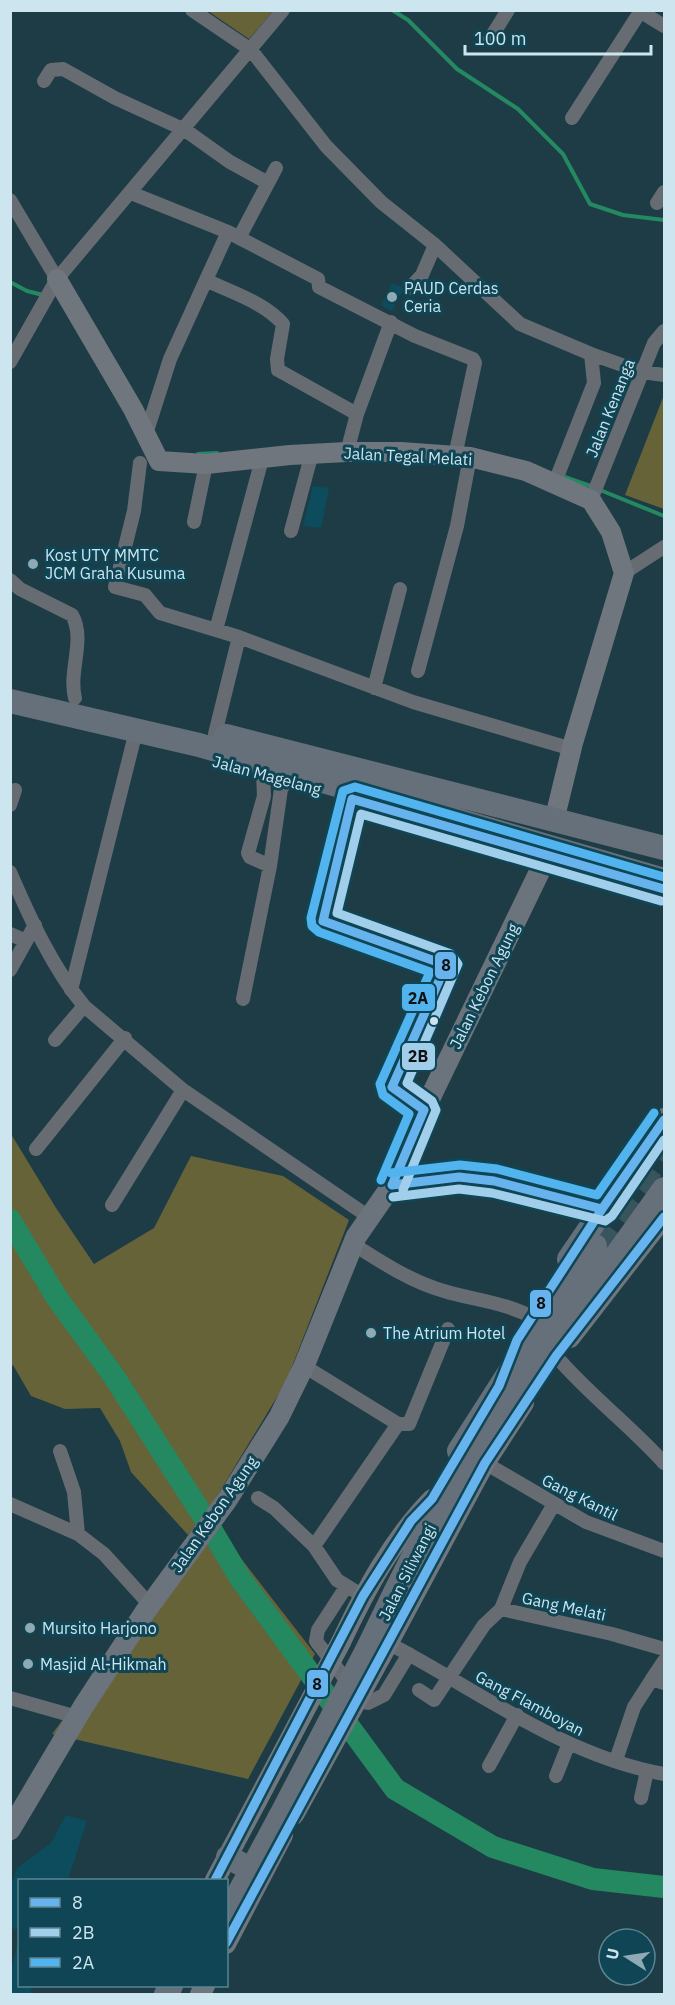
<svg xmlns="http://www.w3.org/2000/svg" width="675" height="2005" font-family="'IBM Plex Sans',sans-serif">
	<rect width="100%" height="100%" fill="#1e3c45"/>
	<!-- built -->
	<path fill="#0c4c5d" d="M392,283l12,5 -12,23 -11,-6z
		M313,486l16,2 -8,40 -18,-2z
		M66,1815l21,6 -19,59h-48l-1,50 -8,-2v-42l6,-18 34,-25z
		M19,1934l1,52h13l-3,8h-19v-21z"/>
	<!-- green -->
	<path fill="#666339" d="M208,11h65l-24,28z
		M664,395v114l-39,-14z
		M11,1134l45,74 38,56 60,-36 37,-72 92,20 66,44 -63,162 -78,129 -20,24 -57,-63 -11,-31 -20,-33 -35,1 -34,-13 -18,-31 -2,3z
		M212,1521l103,133 -67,125 -196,-45z"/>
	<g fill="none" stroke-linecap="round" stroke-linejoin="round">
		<!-- stream -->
		<path stroke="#248861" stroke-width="4" d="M392,10l16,10 49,49 61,40 45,45 27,50 33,11 41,5
			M10,282l17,9 16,4
			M198,454l19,-1
			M562,476l31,11
			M600,490l64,26"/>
		<!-- river -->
		<path stroke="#248861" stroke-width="22" d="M10,1220l47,78 56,77 92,144 35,59 155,211 98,58 100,32 71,8"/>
		<!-- highway-tunnel -->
		<path stroke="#38555e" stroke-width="24" stroke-dasharray="24 12" stroke-linecap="butt" d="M595,1246l69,-95"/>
		<!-- street -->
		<path stroke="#676c73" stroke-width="14" d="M192,10l59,40 75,96 55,56 54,43 85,79 71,30 3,29 -39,99
			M638,10l26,16
			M490,39l18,-29
			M44,81l7,-11 12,-1 52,29 70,32 45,32 38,21
			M572,118l68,-106
			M131,193l97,39 90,47 1,8 96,49 58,23 2,4 -20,93
			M10,200l47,79
			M657,203l7,-11
			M228,232l-22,48c26,13 58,22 77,44l-6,35 1,11 79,44
			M239,238l37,-70
			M410,288l12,-13 13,-30
			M591,354l51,18 22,3
			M10,362l47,-83 226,-269
			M146,434l24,-75 36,-79
			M347,452l10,-38 34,-92
			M140,463l-6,48 -19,76 30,8 15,18 79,24 174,65 159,47
			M591,500l63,-157 10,-12
			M194,522l12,-58
			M291,531l21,-78
			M624,573l40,-26
			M10,580l10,9 52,26c14,25 -4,56 3,83
			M216,630l46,-171
			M418,671l39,-145 13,-69
			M374,688l26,-99
			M215,734l24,-97
			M263,774l1,22 -16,57 2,4 20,9
			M10,805l5,-15
			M10,872c20,46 42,95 74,134l99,84 186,127
			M10,934l16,7
			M10,970l25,-45
			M71,990l63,-251
			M243,999l27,-133 11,-77 6,-9
			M55,1040l29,-34
			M36,1149l89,-111
			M112,1205l71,-115
			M353,1244c28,18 59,38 91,47 29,9 60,11 88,26
			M556,1356c33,39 74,69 108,107
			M304,1366l94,58h11l39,-95
			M60,1451l14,41 4,42
			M485,1463l101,59 78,29
			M258,1498l16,10 40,38
			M10,1504l68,30 26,20 46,51
			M554,1504l-34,58 -19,47 111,25 52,15
			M346,1587l-28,43 -2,11 47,61 5,1 16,-8 25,-41
			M363,1596l-26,-16 -23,-34 84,-122
			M388,1643c90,47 175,113 276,131
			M652,1679l12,-18
			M419,1690l15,10 50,-75 17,-16
			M10,1698l67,19
			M616,1760l18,-53 18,-28 12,4
			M489,1766l28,-51
			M556,1776l13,-33
			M641,1798l6,-27"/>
		<!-- secondary -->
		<path stroke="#70767e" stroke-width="20" d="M57,279l76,130 26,52 47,3 84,-9 57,-3h54l69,5 56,14 65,29 20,32 13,41 -51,170 -19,78
			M392,1185l67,-8 35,4 108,28
			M570,1338l94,-121
			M341,1642c24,-51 51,-102 91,-143
			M381,1657l104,-194 39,-60
			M215,1880l42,-79
			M226,1944l57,-109
			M200,1994l5,-8"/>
		<!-- primary -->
		<path stroke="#6b737c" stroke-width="21" d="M10,1830l73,-123 62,-95 82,-112 52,-83 25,-51 52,-129 36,-52 40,-91 116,-240"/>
		<!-- highway -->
		<path stroke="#65707a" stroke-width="24" d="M10,701l189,44 465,135
			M226,736l438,112
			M569,1259l95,-139
			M459,1451l57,-89 79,-116
			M366,1652c23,-46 44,-94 71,-138 70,-113 151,-217 227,-325
			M228,1857l11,6
			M226,1917l54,-100
			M166,1994l5,-8"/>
		<!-- secondary-bridge -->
		<path stroke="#70767e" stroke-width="20" d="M257,1801l84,-159
			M294,1815l87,-158"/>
		<!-- highway-bridge -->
		<path stroke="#65707a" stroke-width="24" d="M280,1817l86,-165"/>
		<defs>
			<path id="bus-1" d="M392,1185l32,-75 -32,-23 54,-122 -123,-44 29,-122 312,90
				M392,1185l67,-8 35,4 108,28
				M215,1880l148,-284 48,-75 21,-22 67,-113 18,-46 85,-131 62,-89
				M226,1943l259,-480 71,-107 108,-139"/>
			<path id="bus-2" d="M403,1190l33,-80 -4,-9 -25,-18 51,-119 -7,-10 -114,-41 24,-99 300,87
				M393,1197l66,-8 33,4 113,28 7,-5 52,-76"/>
			<path id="bus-3" d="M391,1173l69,-8 37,4 100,26 57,-82
				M381,1180l28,-66 -26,-19 -3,-11 50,-112 -111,-40 -7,-6 -1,-8 32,-127 12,-4 309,90"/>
		</defs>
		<!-- bus-1 casing -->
		<use href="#bus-1" stroke="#0f4554" stroke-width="14"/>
		<!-- bus-2 casing -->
		<use href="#bus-2" stroke="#0f4554" stroke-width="14"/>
		<!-- bus-3 casing -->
		<use href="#bus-3" stroke="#0f4554" stroke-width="14"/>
		<!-- bus-1 -->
		<use href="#bus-1" stroke="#66b3ed" stroke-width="9"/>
		<!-- bus-2 -->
		<use href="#bus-2" stroke="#a1cfeb" stroke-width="9"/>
		<!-- bus-3 -->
		<use href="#bus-3" stroke="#52b4ef" stroke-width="9"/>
	</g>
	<!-- markers -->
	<g fill="#8faab4" stroke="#0f4554" stroke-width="2">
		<circle cx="392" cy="297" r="6"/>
		<circle cx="33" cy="564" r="6"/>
		<circle cx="371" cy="1333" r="6"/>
		<circle cx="30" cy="1628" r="6"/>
		<circle cx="28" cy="1664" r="6"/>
	</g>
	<circle fill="#cce5ef" stroke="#0f4554" stroke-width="2" cx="434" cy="1021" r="5"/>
	<g text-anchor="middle" stroke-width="6" stroke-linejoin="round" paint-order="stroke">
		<!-- poi labels -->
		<g font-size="16" fill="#cce5ef" stroke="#0f4554" text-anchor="start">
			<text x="404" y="294">PAUD Cerdas<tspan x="404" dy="18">Ceria</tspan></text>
			<text x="45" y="561">Kost UTY MMTC<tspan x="45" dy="18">JCM Graha Kusuma</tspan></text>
			<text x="383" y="1339">The Atrium Hotel</text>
			<text x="42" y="1634">Mursito Harjono</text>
			<text x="40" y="1670">Masjid Al-Hikmah</text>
		</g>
		<!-- street labels -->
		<g font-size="16" fill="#cce5ef" stroke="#0f4554">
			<text transform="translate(610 408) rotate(-68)" y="6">Jalan Kenanga</text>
			<text transform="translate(408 456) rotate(3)" y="6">Jalan Tegal Melati</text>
			<text transform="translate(267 775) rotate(15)" y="6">Jalan Magelang</text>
			<text transform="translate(484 986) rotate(-64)" y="6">Jalan Kebon Agung</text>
			<text transform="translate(580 1497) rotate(27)" y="6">Gang Kantil</text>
			<text transform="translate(214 1514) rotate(-55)" y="6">Jalan Kebon Agung</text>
			<text transform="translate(407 1572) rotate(-63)" y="6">Jalan Siliwangi</text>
			<text transform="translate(564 1606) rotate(12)" y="6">Gang Melati</text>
			<text transform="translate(530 1703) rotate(28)" y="6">Gang Flamboyan</text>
		</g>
	</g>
	<g stroke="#0f4554" stroke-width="2">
		<rect x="434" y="951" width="23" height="29" rx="6" fill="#66b3ed"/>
		<rect x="401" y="983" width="35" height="29" rx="6" fill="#52b4ef"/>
		<rect x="401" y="1042" width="35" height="29" rx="6" fill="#a1cfeb"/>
		<rect x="529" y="1289" width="23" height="29" rx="6" fill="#66b3ed"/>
		<rect x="306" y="1669" width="23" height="29" rx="6" fill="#66b3ed"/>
	</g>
	<g font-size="16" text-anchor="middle" font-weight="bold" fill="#111">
		<text x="446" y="971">8</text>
		<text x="418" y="1004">2A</text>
		<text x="418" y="1062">2B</text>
		<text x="541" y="1309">8</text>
		<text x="317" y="1690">8</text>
	</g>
	<!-- border -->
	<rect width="675" height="2005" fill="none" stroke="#cce5ef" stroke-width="24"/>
	<!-- legend -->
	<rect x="18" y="1879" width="210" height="108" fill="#0f4554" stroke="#5b8592" stroke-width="1.5"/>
	<rect x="30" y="1898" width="30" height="9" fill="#66b3ed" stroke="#5b8592" stroke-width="1.5"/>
	<text x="72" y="1909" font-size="18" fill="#cce5ef">8</text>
	<rect x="30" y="1928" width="30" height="9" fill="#a1cfeb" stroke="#5b8592" stroke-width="1.5"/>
	<text x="72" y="1939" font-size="18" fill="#cce5ef">2B</text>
	<rect x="30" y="1958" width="30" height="9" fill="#52b4ef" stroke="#5b8592" stroke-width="1.5"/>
	<text x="72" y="1969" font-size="18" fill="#cce5ef">2A</text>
	<!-- north arrow -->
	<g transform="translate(627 1957) rotate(282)"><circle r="28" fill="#0f4554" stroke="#5b8592" stroke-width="1.5"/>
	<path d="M0-4.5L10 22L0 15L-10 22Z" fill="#8faab4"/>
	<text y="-9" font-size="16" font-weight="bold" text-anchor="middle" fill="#cce5ef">U</text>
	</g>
	<!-- scale -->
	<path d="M465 45v9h186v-9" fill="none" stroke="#cce5ef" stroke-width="3"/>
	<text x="474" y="45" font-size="18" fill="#cce5ef" stroke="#0f4554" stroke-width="4.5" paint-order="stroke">100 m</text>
</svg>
